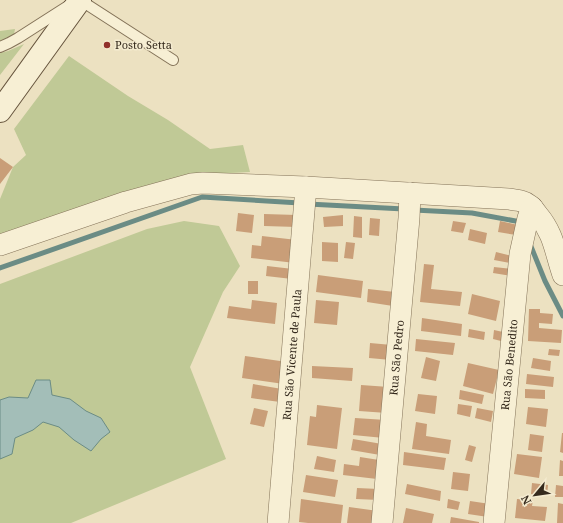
<svg xmlns="http://www.w3.org/2000/svg" width="563" height="523" font-family="'Noto Serif',serif">
	<rect width="100%" height="100%" fill="#ece1c1"/>
	<!-- green -->
	<path fill="#c0c996" d="M15,29l-2,11 -13,2v-11z
		M24,44l-24,31v-22l8,-2z
		M69,56l59,40 40,24 42,29 33,-4 7,27 -58,3 -192,64v-40l13,-32 13,-12 -12,-26z
		M184,221l35,5 21,40 -17,26 -33,75 36,92 -155,64h-71v-239l147,-55z"/>
	<!-- water -->
	<path fill="#a3beb8" stroke="#6b8c85" d="M36,380h14l2,15 18,4 16,12 15,7 9,14 -9,7 -10,12 -17,-11 -15,-13 -16,-5 -10,8 -18,8 -3,16 -12,5v-59l9,-3 19,1z"/>
	<g fill="none" stroke-linecap="round" stroke-linejoin="round">
		<!-- stream -->
		<path stroke="#6b8c85" stroke-width="5" d="M308,204l96,5
			M414,210l58,3 49,9 1,2
			M530,244l15,37 18,35
			M0,268l202,-71 98,6"/>
	</g>
	<!-- building -->
	<path fill="#c99e78" d="M0,158l13,9 -13,17z
		M238,213l16,2 -2,18 -16,-2z
		M264,214l33,1v12l-33,-1z
		M343,215v11l-19,1 -1,-10z
		M354,216l8,1v21l-9,-1z
		M370,218l10,1 -1,17 -10,-1z
		M453,221l13,2 -3,10 -12,-2z
		M500,221l18,4 -2,10 -18,-3z
		M470,229l17,4 -2,11 -17,-4z
		M262,236l35,4 -2,23 -44,-5 1,-13 9,1z
		M322,242l16,1v19l-16,-1z
		M346,242l9,1 -2,16 -9,-1z
		M496,252l16,4 -2,7 -16,-3z
		M424,264l10,1 -3,24 31,3 -2,14 -40,-4z
		M267,266l26,3 -1,10 -26,-3z
		M494,267l18,2v7l-19,-3z
		M318,275l45,6 -2,17 -45,-6z
		M248,281h10v13h-10z
		M368,289l27,3 -2,14 -26,-4z
		M472,294l28,7 -4,20 -28,-7z
		M252,300l25,3 -2,21 -48,-6 2,-12 22,3z
		M316,300l23,2 -2,23 -23,-2z
		M529,309h11v4l13,1 -1,10 -13,-1v5l23,2 -1,13 -33,-2z
		M422,318l40,6 -1,12 -40,-5z
		M469,329l16,3 -1,8 -16,-3z
		M494,330l9,2 -2,9 -8,-2z
		M416,339l39,4 -2,12 -38,-4z
		M370,343l22,2 -1,15 -22,-2z
		M549,349l11,1 -1,6 -11,-1z
		M245,356l42,6 -3,22 -42,-6z
		M426,357l14,4 -4,20 -15,-3z
		M533,358l18,3 -1,10 -19,-3z
		M468,363l31,7 -6,24 -30,-8z
		M312,366l41,2 -1,13 -40,-3z
		M527,374l27,3 -1,10 -27,-3z
		M253,384l29,5 -2,13 -29,-4z
		M361,385l28,2 -2,26 -28,-2z
		M525,389l20,1v9l-20,-1z
		M460,390l24,5 -2,9 -23,-5z
		M418,394l19,2 -2,18 -20,-3z
		M458,404l14,2 -2,11 -13,-3z
		M317,405l25,3 -5,41 -30,-4 3,-29 6,1z
		M528,407l20,2 -2,18 -20,-3z
		M254,408l14,3 -4,16 -14,-3z
		M477,408l16,3 -2,11 -16,-4z
		M355,418l31,2 -2,18 -31,-3z
		M416,422l11,2 -1,12 25,4 -2,14 -37,-5z
		M562,433h1v20l-3,-1z
		M530,434l14,2 -2,16 -14,-2z
		M353,439l29,5 -2,11 -29,-5z
		M469,445l7,2 -4,15 -7,-2z
		M404,452l42,6 -2,12 -41,-5z
		M517,454l25,3 -3,21 -25,-4z
		M317,456l19,4 -2,12 -20,-3z
		M360,457l19,3 -2,19 -34,-4 1,-11 15,2z
		M560,460l3,1v15h-4z
		M453,472l17,2 -2,17 -17,-2z
		M306,475l32,5 -3,17 -32,-5z
		M532,483l16,2 -1,11 -16,-2z
		M407,484l34,7 -1,10 -35,-7z
		M556,485l7,1v11h-8z
		M357,488l22,1v11l-23,-1z
		M301,499l42,6 -2,18h-33l-9,-1z
		M448,499l12,3 -2,8 -11,-2z
		M517,499l16,1 -1,6 15,1 -2,14 -30,-3z
		M470,501l20,3 -2,13 -20,-3z
		M558,503l5,1v19h-6z
		M349,507l29,4 -1,12h-30z
		M406,508l28,6 -2,9h-29z
		M451,517l28,5v1h-29z"/>
	<g fill="none" stroke-linecap="round" stroke-linejoin="round">
		<defs>
			<path id="lane" d="M80,0l93,60
				M0,47l9,-4 9,-5 50,-32"/>
			<g id="street">
				<path d="M0,245l126,-43 65,-18 12,-1 103,4 203,12c4,1 9,1 12,2 8,2 13,8 17,14 16,19 17,37 25,60"/>
				<path id="s1" d="M278,523l28,-336"/>
				<path id="s2" d="M382,523l27,-305 1,-25"/>
				<path id="s3" d="M494,523l26,-269 8,-36 4,-11"/>
			</g>
			<path id="secondary" d="M0,111l80,-111"/>
		</defs>
		<!-- lane casing -->
		<use href="#lane" stroke="#847359" stroke-width="12"/>
		<!-- street casing -->
		<use href="#street" stroke="#847359" stroke-width="22"/>
		<!-- secondary casing -->
		<use href="#secondary" stroke="#66543d" stroke-width="24"/>
		<!-- lane -->
		<use href="#lane" stroke="#f7efd4" stroke-width="10"/>
		<!-- street -->
		<use href="#street" stroke="#f7efd4" stroke-width="21"/>
		<!-- secondary -->
		<use href="#secondary" stroke="#f7efd4" stroke-width="22"/>
	</g>
	<!-- markers -->
	<circle fill="#91312c" stroke="#f4ebd0" stroke-width="1.5" cx="107" cy="45" r="4"/>
	<g text-anchor="middle" stroke-width="3" stroke-linejoin="round" paint-order="stroke">
		<!-- poi labels -->
		<g font-size="11" fill="#352a1d" stroke="#f4ebd0" text-anchor="start">
			<text x="115" y="49">Posto Setta</text>
		</g>
		<!-- street labels -->
		<g font-size="11" fill="#352a1d" stroke="#f4ebd0">
			<text dy="4" stroke="none"><textPath href="#s1" startOffset="169">Rua São Vicente de Paula</textPath></text>
			<text dy="4" stroke="none"><textPath href="#s2" startOffset="166">Rua São Pedro</textPath></text>
			<text dy="4" stroke="none"><textPath href="#s3" startOffset="159">Rua São Benedito</textPath></text>
		</g>
	</g>
	<!-- north arrow -->
	<g transform="translate(535 495) rotate(241)" stroke="#f4ebd0" stroke-width="3" paint-order="stroke">
	<path d="M0-3L7 15L0 10L-7 15Z" fill="#352a1d"/>
	<text y="-6" font-size="11" font-weight="bold" text-anchor="middle" fill="#352a1d">N</text>
	</g>
</svg>
